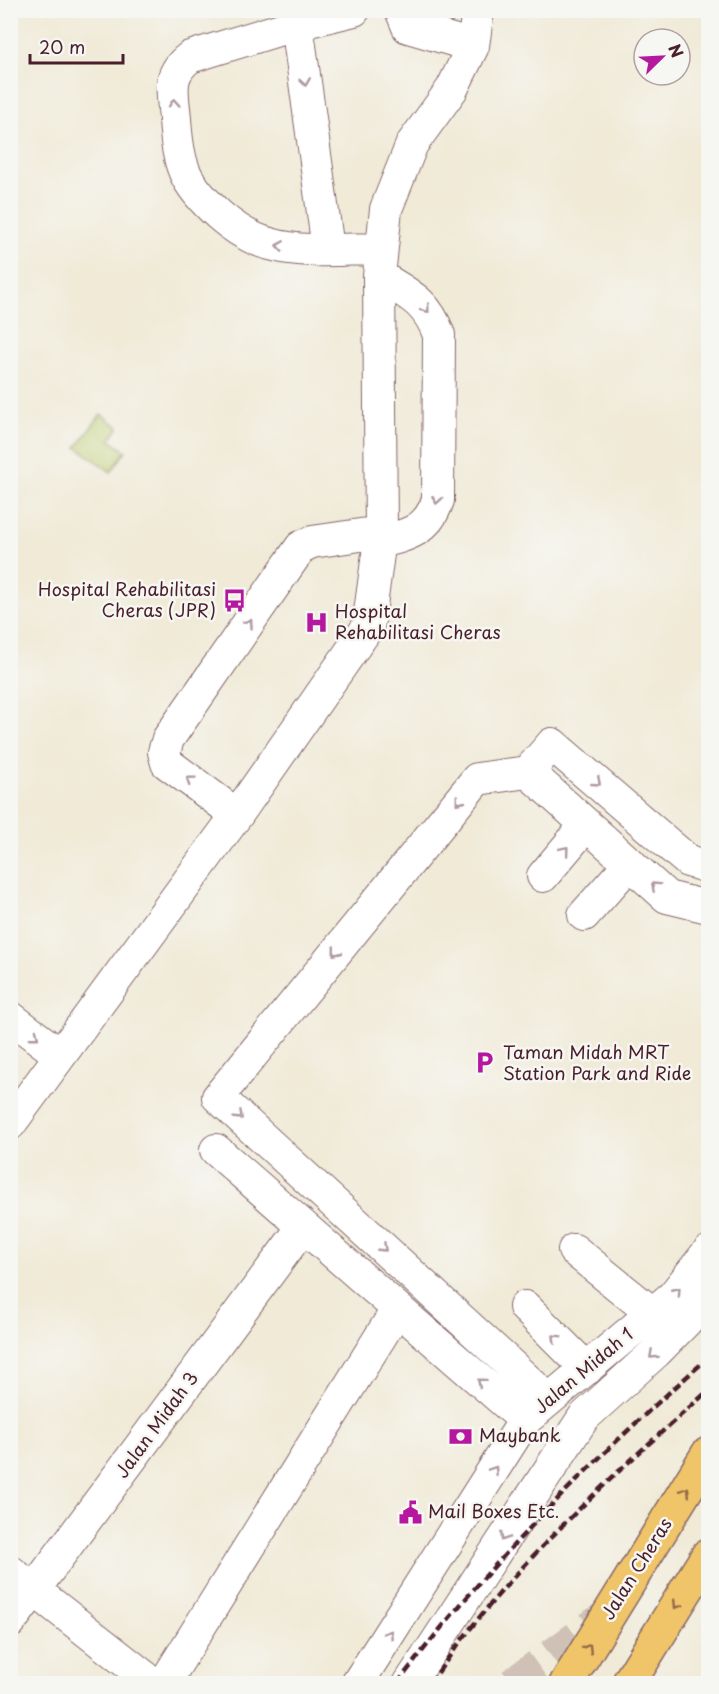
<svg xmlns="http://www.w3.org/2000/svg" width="719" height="1694" font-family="'Playpen Sans',sans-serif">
	<rect width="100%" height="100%" fill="#f6f6f2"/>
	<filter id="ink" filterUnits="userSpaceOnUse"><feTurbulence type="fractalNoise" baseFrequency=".0167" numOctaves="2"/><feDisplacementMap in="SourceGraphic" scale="12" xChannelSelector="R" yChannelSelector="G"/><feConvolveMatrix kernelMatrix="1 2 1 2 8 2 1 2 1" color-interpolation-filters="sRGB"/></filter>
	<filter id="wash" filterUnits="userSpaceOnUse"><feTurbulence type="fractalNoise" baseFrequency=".008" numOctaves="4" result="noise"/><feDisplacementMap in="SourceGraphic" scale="24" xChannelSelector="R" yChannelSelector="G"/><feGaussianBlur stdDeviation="1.35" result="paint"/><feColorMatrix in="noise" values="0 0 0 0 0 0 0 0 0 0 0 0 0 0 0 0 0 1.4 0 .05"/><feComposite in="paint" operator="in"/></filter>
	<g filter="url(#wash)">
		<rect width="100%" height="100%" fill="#f0ead7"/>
		<!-- green -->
		<path fill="#bdce71" stroke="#84764e" stroke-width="1.5" d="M101,414l18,13 -9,13 16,11 -15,21 -34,-25z"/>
	</g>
	<g filter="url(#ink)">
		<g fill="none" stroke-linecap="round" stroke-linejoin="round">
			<!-- minor-tunnel -->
			<path stroke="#cfc1b5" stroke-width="32" stroke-dasharray="32 16" stroke-linecap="butt" d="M512,1684l99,-72"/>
			<defs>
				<path id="minor" d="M354,10l-57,14 -107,33c-24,18 -17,35 -15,62 3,47 9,64 44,96 15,13 31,24 51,29 34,10 75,5 110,5
					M401,10l7,17 65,19
					M297,24l31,225
					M379,276c29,18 48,25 60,59l-1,165c-10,30 -29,35 -58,42
					M528,772l-51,7 -259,318 331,303
					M237,815l-70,-52 -3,-11 4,-13 133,-192 11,-5 69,-10
					M708,867l-20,-6 -136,-117 -24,28 139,125 41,10
					M543,876l43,-51
					M584,915l46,-52
					M10,1017l50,38
					M10,1124l227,-309 131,-188 13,-95 -2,-256 7,-67 26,-65 40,-55 21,-43 5,-36
					M216,1150l309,270
					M574,1250l78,63
					M525,1307l62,62
					M10,1571l144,113
					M10,1622l293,-395
					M164,1684l233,-374
					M357,1684l168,-264 148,-124 35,-44
					M409,1684l175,-267 72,-65 52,-53"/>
				<path id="highway" d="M566,1684l142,-230
					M628,1684l80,-129"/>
			</defs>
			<!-- minor casing -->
			<use href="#minor" stroke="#846667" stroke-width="34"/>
			<!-- highway casing -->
			<use href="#highway" stroke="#846667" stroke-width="36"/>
			<!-- minor -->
			<use href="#minor" stroke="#fff" stroke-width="32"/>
			<!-- highway -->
			<use href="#highway" stroke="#f0c469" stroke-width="33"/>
			<!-- rail -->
			<path stroke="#4a1f2b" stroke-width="4.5" stroke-dasharray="9 4.5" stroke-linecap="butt" d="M397,1684c91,-121 198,-227 311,-326
				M430,1684c76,-113 177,-204 278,-293"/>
		</g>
		<!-- one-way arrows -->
		<defs><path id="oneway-chevron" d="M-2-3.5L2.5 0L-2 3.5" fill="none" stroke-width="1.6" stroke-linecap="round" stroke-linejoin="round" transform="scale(1.5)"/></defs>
		<g stroke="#ae9aa0">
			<use href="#oneway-chevron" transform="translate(305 82) rotate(82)"/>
			<use href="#oneway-chevron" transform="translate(174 103) rotate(-94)"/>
			<use href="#oneway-chevron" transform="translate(280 246) rotate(-171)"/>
			<use href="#oneway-chevron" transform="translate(426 309) rotate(51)"/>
			<use href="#oneway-chevron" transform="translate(437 500) rotate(100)"/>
			<use href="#oneway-chevron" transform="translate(249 623) rotate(-55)"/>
			<use href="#oneway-chevron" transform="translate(190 780) rotate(-143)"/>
			<use href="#oneway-chevron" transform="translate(597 782) rotate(41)"/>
			<use href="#oneway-chevron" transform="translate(459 801) rotate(129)"/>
			<use href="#oneway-chevron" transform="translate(565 850) rotate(-50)"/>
			<use href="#oneway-chevron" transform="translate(655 886) rotate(-138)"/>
			<use href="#oneway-chevron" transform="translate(336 952) rotate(129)"/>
			<use href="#oneway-chevron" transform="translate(35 1036) rotate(38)"/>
			<use href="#oneway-chevron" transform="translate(239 1116) rotate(43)"/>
			<use href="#oneway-chevron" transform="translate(383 1248) rotate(43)"/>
			<use href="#oneway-chevron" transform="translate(677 1291) rotate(-48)"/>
			<use href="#oneway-chevron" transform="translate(556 1338) rotate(-135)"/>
			<use href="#oneway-chevron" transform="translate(653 1355) rotate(138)"/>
			<use href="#oneway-chevron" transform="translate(481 1382) rotate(-140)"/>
			<use href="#oneway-chevron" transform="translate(494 1470) rotate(-57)"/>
			<use href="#oneway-chevron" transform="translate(504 1537) rotate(123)"/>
			<use href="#oneway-chevron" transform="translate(389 1634) rotate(-57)"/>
		</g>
		<g stroke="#956947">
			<use href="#oneway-chevron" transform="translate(686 1491) rotate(-58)"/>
			<use href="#oneway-chevron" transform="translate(677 1605) rotate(122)"/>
			<use href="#oneway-chevron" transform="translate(588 1648) rotate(-58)"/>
		</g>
	</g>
	<!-- icons -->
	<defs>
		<symbol id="bus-bare" viewBox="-9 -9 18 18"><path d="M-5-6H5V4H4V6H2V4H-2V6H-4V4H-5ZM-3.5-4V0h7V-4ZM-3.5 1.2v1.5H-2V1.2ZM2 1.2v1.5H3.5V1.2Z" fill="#b5179e" stroke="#f6f6f2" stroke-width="2.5" paint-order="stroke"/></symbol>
		<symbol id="hospital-bare" viewBox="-9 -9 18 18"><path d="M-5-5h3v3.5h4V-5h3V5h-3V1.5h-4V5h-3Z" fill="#b5179e" stroke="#f6f6f2" stroke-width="2.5" paint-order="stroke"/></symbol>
		<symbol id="parking-bare" viewBox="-9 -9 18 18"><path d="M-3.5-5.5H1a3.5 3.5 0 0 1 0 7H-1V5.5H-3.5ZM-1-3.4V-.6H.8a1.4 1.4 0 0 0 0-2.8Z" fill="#b5179e" stroke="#f6f6f2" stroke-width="2.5" paint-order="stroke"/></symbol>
		<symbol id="bank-bare" viewBox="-9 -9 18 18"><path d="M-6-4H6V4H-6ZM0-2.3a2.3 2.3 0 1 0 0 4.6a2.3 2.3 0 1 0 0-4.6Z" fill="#b5179e" stroke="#f6f6f2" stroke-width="2.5" paint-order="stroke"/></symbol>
		<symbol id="civic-bare" viewBox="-9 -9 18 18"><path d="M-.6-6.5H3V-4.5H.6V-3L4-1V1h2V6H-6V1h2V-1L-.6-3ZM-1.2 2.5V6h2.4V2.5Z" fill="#b5179e" stroke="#f6f6f2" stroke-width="2.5" paint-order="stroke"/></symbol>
	</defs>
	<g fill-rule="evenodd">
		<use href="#bus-bare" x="218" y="584" width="33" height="33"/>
		<use href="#hospital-bare" x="300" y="606" width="33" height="33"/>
		<use href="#parking-bare" x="468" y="1046" width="33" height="33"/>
		<use href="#bank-bare" x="444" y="1420" width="33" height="33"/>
		<use href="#civic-bare" x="394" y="1496" width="33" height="33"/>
	</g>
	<g text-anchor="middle" stroke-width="5" stroke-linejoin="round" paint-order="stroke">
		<!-- poi labels -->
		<g font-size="18" fill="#4a1f2b" stroke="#f6f6f2" text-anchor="start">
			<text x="216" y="596" text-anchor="end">Hospital Rehabilitasi<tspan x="216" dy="21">Cheras (JPR)</tspan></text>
			<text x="335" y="618">Hospital<tspan x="335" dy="21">Rehabilitasi Cheras</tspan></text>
			<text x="503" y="1059">Taman Midah MRT<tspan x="503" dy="21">Station Park and Ride</tspan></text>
			<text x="479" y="1442">Maybank</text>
			<text x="428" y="1518">Mail Boxes Etc.</text>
		</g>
		<!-- street labels -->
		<g font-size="18" fill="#4a1f2b" stroke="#f6f6f2">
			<text transform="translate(584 1371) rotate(-40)" y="6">Jalan Midah 1</text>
			<text transform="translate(157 1425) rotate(-54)" y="6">Jalan Midah 3</text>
			<text transform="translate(637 1569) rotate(-58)" y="6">Jalan Cheras</text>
		</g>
	</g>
	<!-- margin -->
	<rect width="719" height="1694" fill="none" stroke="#f6f6f2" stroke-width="36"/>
	<!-- north arrow -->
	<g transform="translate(662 57) rotate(66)"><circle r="28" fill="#f6f6f2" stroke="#b1a0a2" stroke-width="1.5"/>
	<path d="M0-4.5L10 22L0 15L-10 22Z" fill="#b5179e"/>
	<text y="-9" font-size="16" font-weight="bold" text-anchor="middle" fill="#4a1f2b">N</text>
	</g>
	<!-- scale -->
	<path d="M30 54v9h93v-9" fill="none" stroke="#4a1f2b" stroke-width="3"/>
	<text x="39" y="54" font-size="18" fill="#4a1f2b" stroke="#f6f6f2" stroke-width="4.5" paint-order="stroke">20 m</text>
</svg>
